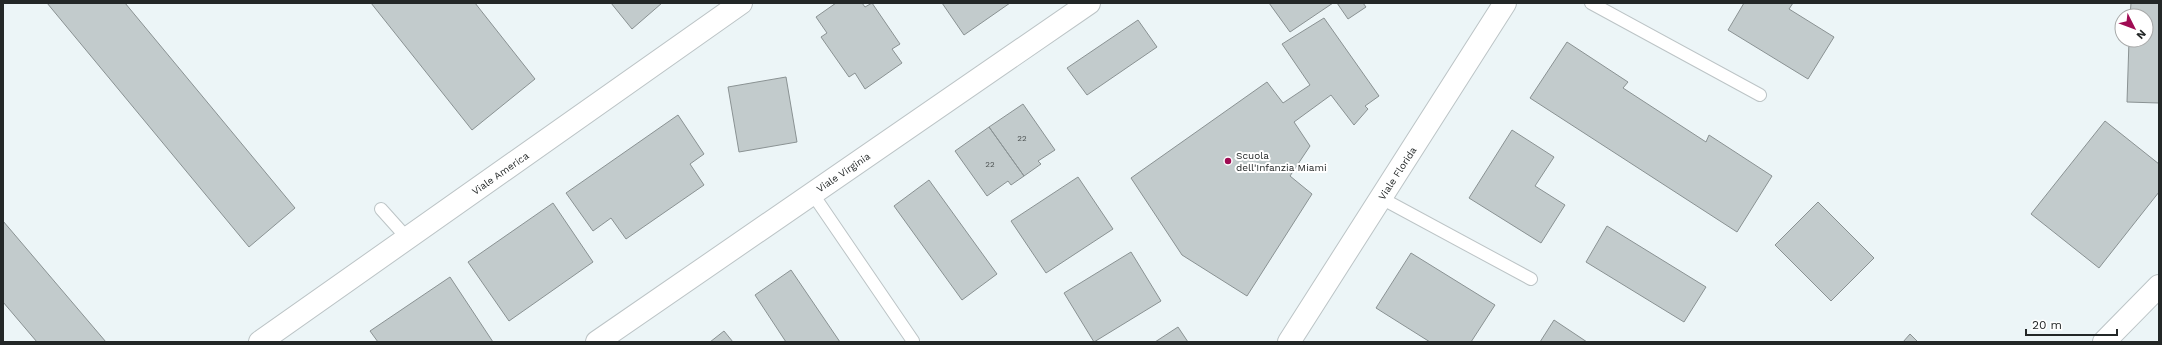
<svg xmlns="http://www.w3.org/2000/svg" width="2162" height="345" font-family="'Work Sans',sans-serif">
	<rect width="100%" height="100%" fill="#ecf5f7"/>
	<!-- building -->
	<path fill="#c2cbcc" stroke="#8a9293" d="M47,3h78l170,205 -46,39z
		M371,3h104l60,76 -63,51z
		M611,3h51l-30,26z
		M836,3h26l3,4 7,-4 28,41 -8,5 10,14 -37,26 -10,-16 -6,4 -28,-40 6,-4 -11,-16z
		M942,3h68l-46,32z
		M1269,3h64l-43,29z
		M1337,3h26l3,4 -18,12z
		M1744,3h49l-4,6 45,28 -26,42 -80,-49z
		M2131,3h28v100l-32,-1 2,-62h17v-24h-16z
		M1324,18l55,78 -14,10 3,3 -14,16 -23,-30 -37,27 16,24 -20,30 22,18 -65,102 -65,-41 -51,-77 136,-96 16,21 27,-18 -28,-41z
		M1138,20l19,27 -70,48 -20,-27z
		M1567,42l61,40 -5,6 83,54 3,-7 63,41 -35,56 -207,-134z
		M786,77l11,65 -58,10 -11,-65z
		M1023,104l32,46 -17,11 3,3 -17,12 -35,-49z
		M678,115l26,39 -14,10 14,21 -78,54 -15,-21 -18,13 -27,-38z
		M2105,121l54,43v28l-60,76 -68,-54z
		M989,127l35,49 -13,9 -3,-4 -21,15 -32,-45z
		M1512,130l42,27 -19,29 30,19 -24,38 -72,-45z
		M1078,177l35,52 -67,44 -35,-52z
		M929,180l68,94 -35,26 -68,-94z
		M1818,202l56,56 -43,43 -56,-56z
		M553,203l40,59 -84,59 -41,-59z
		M3,221l103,121h-69l-34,-40z
		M1607,226l99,61 -22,35 -98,-60z
		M1131,252l30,49 -67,41 -30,-49z
		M1411,253l84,52 -24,37h-41l-54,-34z
		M791,270l49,72h-54l-31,-47z
		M450,277l43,65h-115l-8,-11z
		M1554,320l33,22h-47z
		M1178,327l10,15h-33z
		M724,331l9,11h-23z
		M1910,334l8,8h-15z"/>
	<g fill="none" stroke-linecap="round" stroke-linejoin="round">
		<defs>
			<path id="service" d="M1591,3l169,92
				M812,193l101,148
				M1381,198l150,81
				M381,209l26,29"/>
			<path id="minor" d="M260,342l481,-339
				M597,342l492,-339
				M1289,342l216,-339
				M2104,342l55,-56"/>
		</defs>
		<!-- service casing -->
		<use href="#service" stroke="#bcc4c6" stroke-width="14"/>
		<!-- minor casing -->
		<use href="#minor" stroke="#bcc4c6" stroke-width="24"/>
		<!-- service -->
		<use href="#service" stroke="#fff" stroke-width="12"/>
		<!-- minor -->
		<use href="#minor" stroke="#fff" stroke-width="22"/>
	</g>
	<!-- markers -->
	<circle fill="#a00c53" stroke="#fff" stroke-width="1.5" cx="1228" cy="161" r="4"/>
	<g text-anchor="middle" stroke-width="4" stroke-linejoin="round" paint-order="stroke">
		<!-- number labels -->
		<g font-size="8" fill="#4b5050">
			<text x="1022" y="141">22</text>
			<text x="990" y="167">22</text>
		</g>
		<!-- poi labels -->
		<g font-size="10" fill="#232727" stroke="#fff" text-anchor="start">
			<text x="1236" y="159">Scuola<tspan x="1236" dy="12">dell'Infanzia Miami</tspan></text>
		</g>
		<!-- street labels -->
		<g font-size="10" fill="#232727" stroke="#fff">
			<text transform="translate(843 172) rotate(-34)" y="4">Viale Virginia</text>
			<text transform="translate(500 173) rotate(-35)" y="4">Viale America</text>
			<text transform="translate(1397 173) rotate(-57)" y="4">Viale Florida</text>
		</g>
	</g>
	<!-- border -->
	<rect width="2162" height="345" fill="none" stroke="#232727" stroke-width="8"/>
	<!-- north arrow -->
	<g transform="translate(2134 28) rotate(132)"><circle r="19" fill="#ffffff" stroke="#a7a9a9"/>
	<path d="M0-3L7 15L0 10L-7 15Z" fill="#a00c53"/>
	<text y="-6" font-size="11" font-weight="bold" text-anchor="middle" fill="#232727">N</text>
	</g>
	<!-- scale -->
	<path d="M2026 329v6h91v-6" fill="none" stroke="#232727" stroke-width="2"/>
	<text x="2032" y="329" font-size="12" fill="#232727" stroke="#ffffff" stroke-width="3" paint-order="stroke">20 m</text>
</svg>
